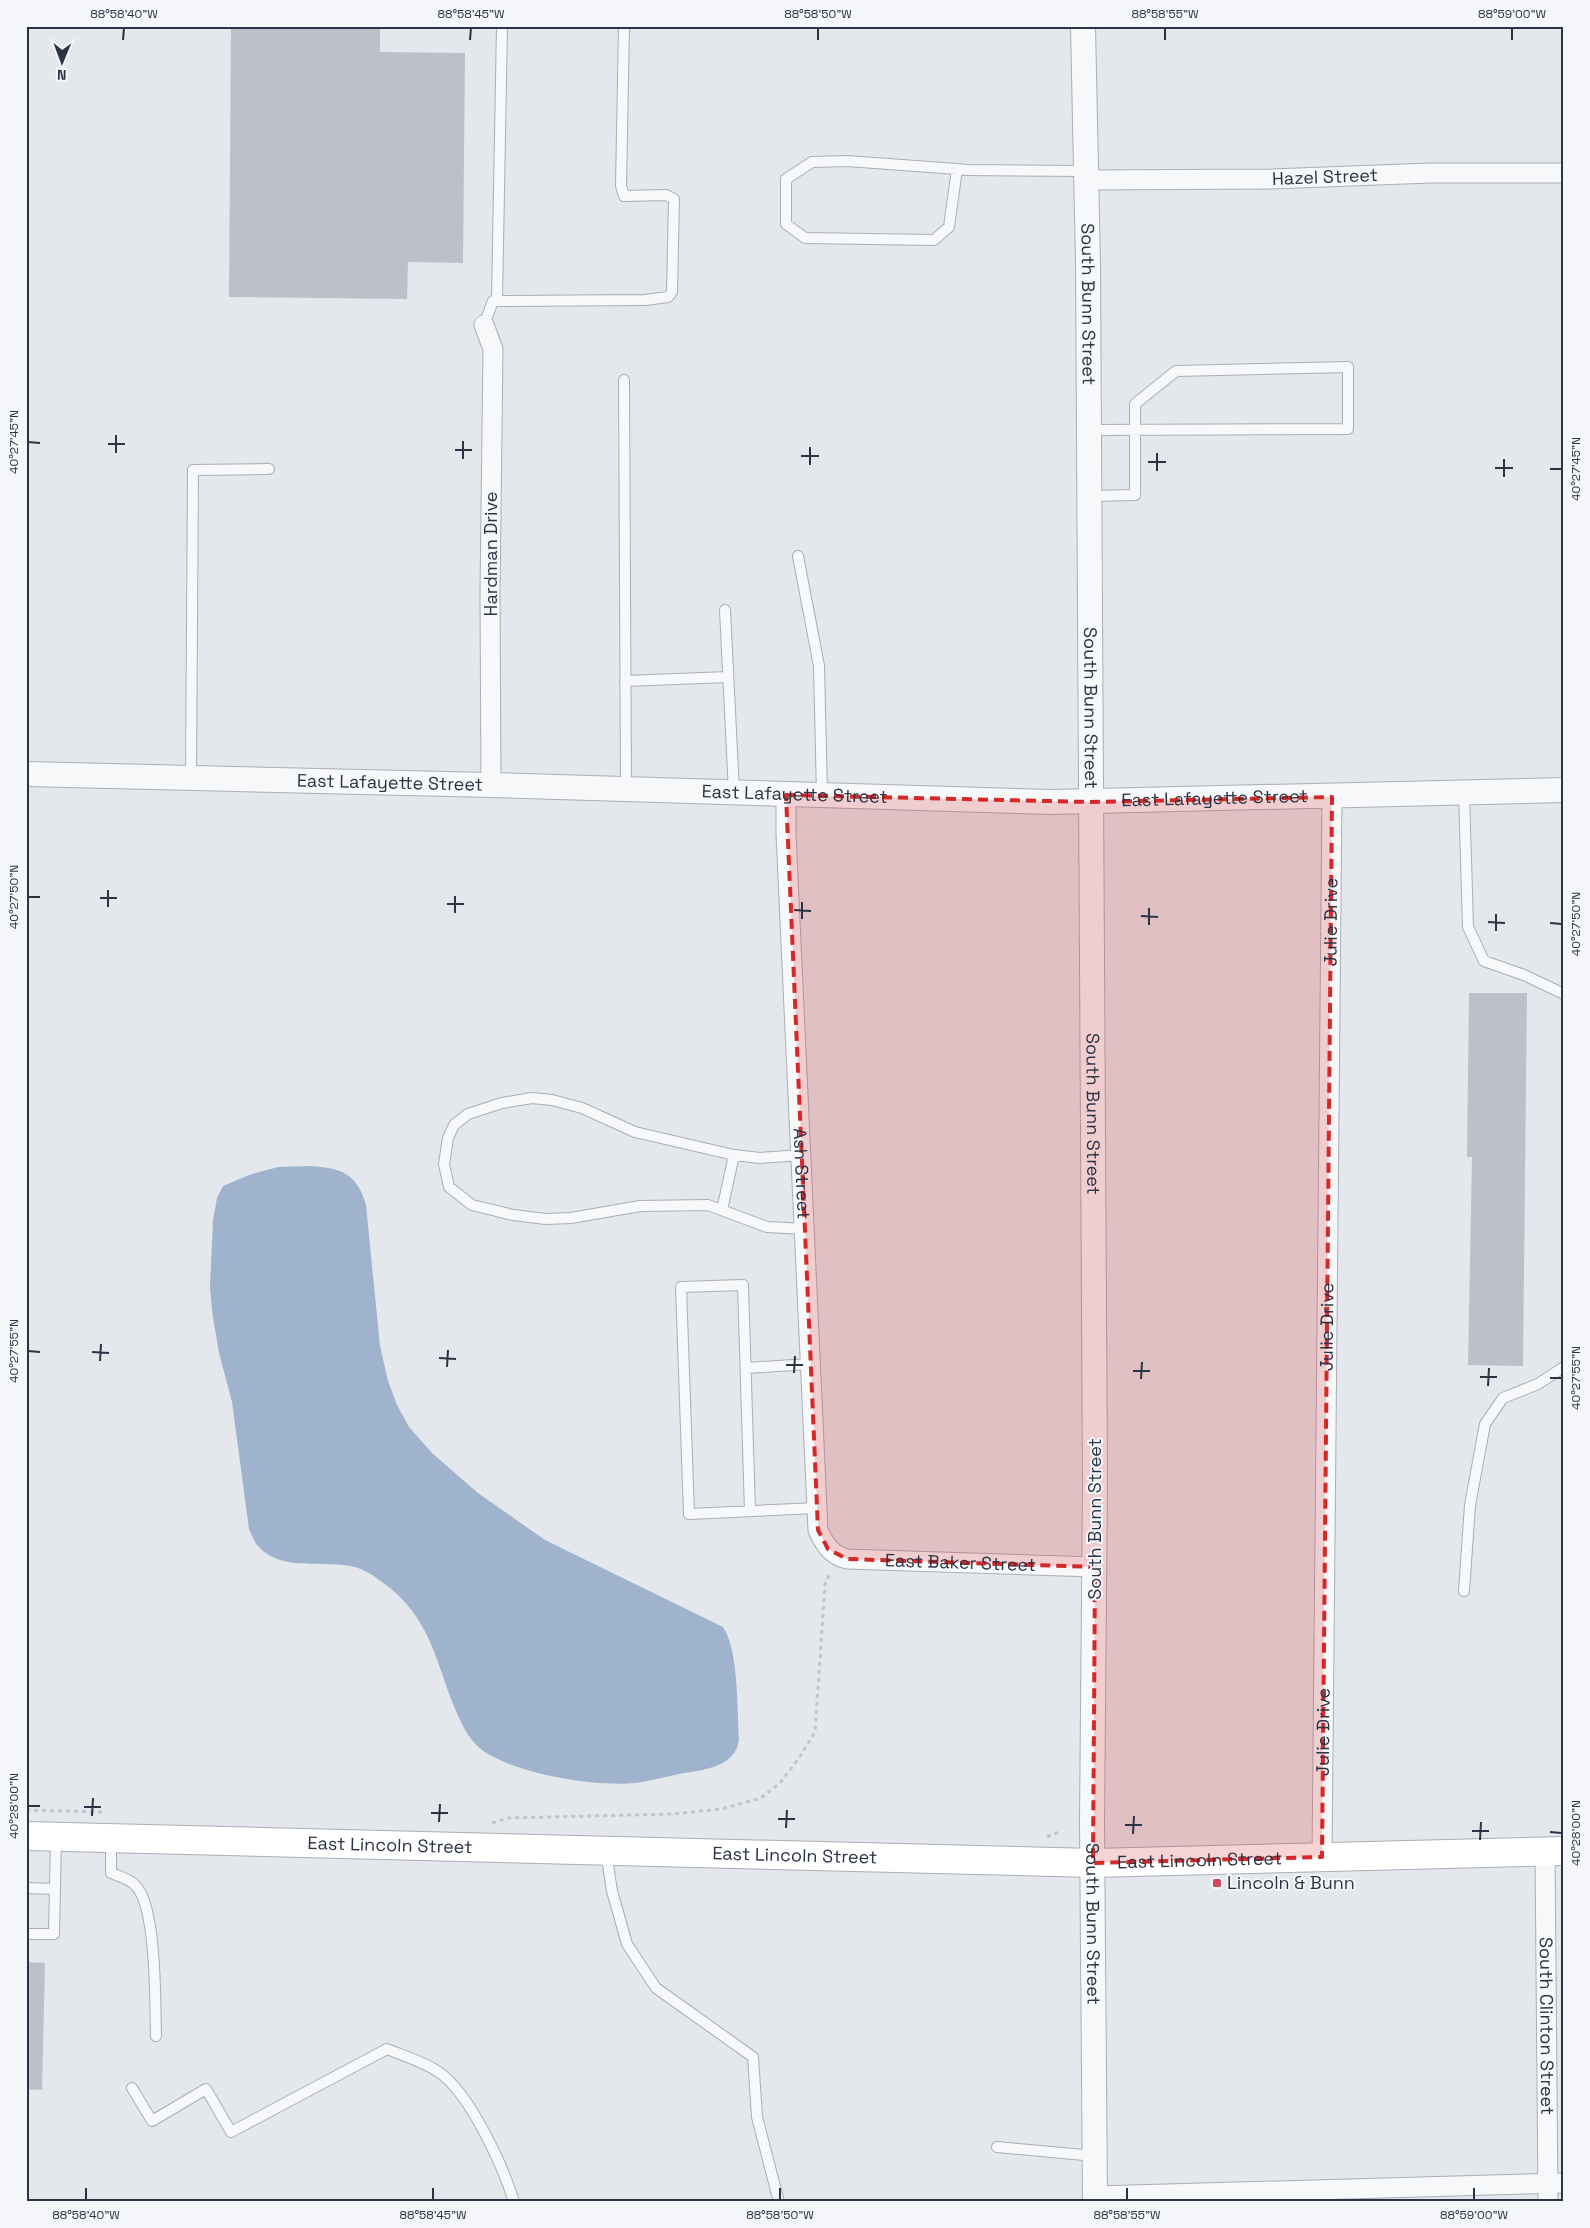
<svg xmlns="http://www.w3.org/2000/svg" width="1590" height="2228" font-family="'Space Grotesk',sans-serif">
	<rect width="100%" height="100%" fill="#e4e7ec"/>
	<!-- water -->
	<path fill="#9fb4cc" d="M310,1166c31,2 47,7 56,39l14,141 8,35 9,24 12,22 23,26 46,40 67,47 178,87c16,23 14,84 16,113 -4,28 -37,30 -60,34 -14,3 -29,7 -44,9 -41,4 -120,-9 -153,-33 -10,-8 -17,-19 -22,-30 -23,-49 -25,-95 -70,-132 -10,-8 -22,-17 -35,-21 -30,-8 -74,6 -97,-21 -4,-4 -6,-11 -9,-17l-17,-127 -13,-49 -7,-42 -2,-25 3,-66 4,-22 6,-12 26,-11 29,-8z"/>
	<!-- building -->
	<path fill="#bbc0ca" d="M231,26h149v26l85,1 -2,210 -55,-1 -1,37 -178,-2z
		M1469,993h58l-4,373 -55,-1 4,-208h-5z
		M26,1962l19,1 -3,127 -16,-1z"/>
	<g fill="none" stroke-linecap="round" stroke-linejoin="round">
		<defs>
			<path id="service" d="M957,169l-8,58 -15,13 -129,-2 -19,-14v-45l26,-17 35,-1 110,8 10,1 118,1
				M497,300l5,-274
				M484,325l9,-24 152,-1 23,-3 4,-5 2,-93 -8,-4 -42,1 -3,-10 3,-160
				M624,380l2,409
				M1088,430c87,0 173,-1 260,-1v-62l-172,4 -41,33v91l-46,1
				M798,556l21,110 3,129
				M725,610l9,182
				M625,681l103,-4
				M191,778l2,-308 76,-1
				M1464,793l4,134 16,34 40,14 40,19
				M802,1155l-42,3 -26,-3 -99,-23 -53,-24 -30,-8 -20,-2 -30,5 -34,11 -14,11 -6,13 -4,26 5,23 23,18 41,10 33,4 25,-1 69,-12 68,-1 59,22 38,2
				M722,1210l12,-55
				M746,1368l64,-4
				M750,1511l-7,-226 -62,2 8,227 128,-6
				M1464,1591l6,-86 15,-81 18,-26 35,-14 26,-17
				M111,1838v35c7,3 19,6 24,12 22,20 20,120 21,151
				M606,1852l6,39 15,53 29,44 97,69 4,60 22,85
				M26,1888l29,1
				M26,1934h28l2,-96
				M132,2088l20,33 54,-32 25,43 156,-83c17,7 38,13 53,24 30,21 63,93 74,129
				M997,2147l98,9"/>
			<g id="minor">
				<path id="s1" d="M1085,180l186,-1 160,-6h133"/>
				<path d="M484,325l9,24 -3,245 1,191"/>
				<path id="s2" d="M786,795v39l32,696c7,15 13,25 29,29l248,8"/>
				<path id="s3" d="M1545,1851l3,351"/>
				<path id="s4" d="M1322,1857l10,-1060"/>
				<path d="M1095,2196l469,-13"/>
			</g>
			<g id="tertiary">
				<path id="s5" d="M1083,26l5,237 7,1220 -3,339 3,380"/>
				<path id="s6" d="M26,774l465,11 561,17 512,-12"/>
			</g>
			<g id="secondary">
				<path id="s7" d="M26,1836l1067,27 471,-12"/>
			</g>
		</defs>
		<!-- service casing -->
		<use href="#service" stroke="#a9aeb7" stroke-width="12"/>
		<!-- minor casing -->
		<use href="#minor" stroke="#a9aeb7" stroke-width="21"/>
		<!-- tertiary casing -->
		<use href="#tertiary" stroke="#a9aeb7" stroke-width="26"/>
		<!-- secondary casing -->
		<use href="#secondary" stroke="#a9aeb7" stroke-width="30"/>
		<!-- path -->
		<path stroke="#c2c5cb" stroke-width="3" stroke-dasharray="4 4" stroke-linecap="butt" d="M26,1810l76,2
			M492,1823l16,-5 164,-4 49,-5 40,-11 19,-15 19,-25 16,-26 10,-148 5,-11
			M1047,1837l14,-6"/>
		<!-- service -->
		<use href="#service" stroke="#f7f8fa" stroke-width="10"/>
		<!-- minor -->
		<use href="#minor" stroke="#f7f8fa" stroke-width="19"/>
		<!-- tertiary -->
		<use href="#tertiary" stroke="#f7f8fa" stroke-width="24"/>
		<!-- secondary -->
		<use href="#secondary" stroke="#fff" stroke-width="28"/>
	</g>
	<!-- marked area -->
	<path fill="#d62828" fill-opacity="0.2" stroke="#d62828" stroke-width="4" stroke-dasharray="10 6" stroke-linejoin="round" d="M786,795l304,7 242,-5 -10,1060 -229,6 2,-296 -248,-8 -19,-10 -10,-19z"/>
	<!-- ticks -->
	<path fill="none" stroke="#2b3445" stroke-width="2" d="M123,40l1,-12M470,40l1,-12M818,40v-12M1165,40v-12M1512,40v-12M28,442l12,1M108,444h17M455,450h17M116,453v-18M801,456h18M463,459v-18M1148,462h18M810,465v-18M1495,468h18M1550,469h12M1157,471v-18M1504,477v-18M28,897h12M100,898h17M447,904h17M108,907v-17M794,910l17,1M455,913v-17M1141,916l17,1M802,919v-17M1488,922l17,1M1550,923l12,1M1149,925v-17M1496,931v-17M28,1351l12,1M92,1352l17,1M439,1358l17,1M100,1361l1,-17M786,1365h17M447,1367l1,-17M1133,1371h17M794,1373l1,-17M1480,1377h17M1550,1378h12M1141,1379l1,-17M1488,1386l1,-18M28,1806h12M84,1807h17M431,1813h17M92,1816l1,-18M778,1819h17M439,1822l1,-18M1125,1825h17M786,1828l1,-18M1472,1831h17M1550,1832l12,1M1133,1834l1,-18M1480,1840l1,-18M86,2200v-12M433,2200v-12M780,2200v-12M1127,2200v-12M1474,2200v-12"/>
	<!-- markers -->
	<rect fill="#d1495b" stroke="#f4f6f9" stroke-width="2" x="1212" y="1878" width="10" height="10" rx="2.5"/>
	<g text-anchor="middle" stroke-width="4" stroke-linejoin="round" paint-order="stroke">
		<!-- street labels -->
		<g font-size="18" fill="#2b3445" stroke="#f4f6f9">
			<text dy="6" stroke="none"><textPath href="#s1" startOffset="240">Hazel Street</textPath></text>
			<text dy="6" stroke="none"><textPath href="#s5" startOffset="278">South Bunn Street</textPath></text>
			<text transform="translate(491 554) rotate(-90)" y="6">Hardman Drive</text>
			<text dy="6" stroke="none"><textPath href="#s5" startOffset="682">South Bunn Street</textPath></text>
			<text dy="6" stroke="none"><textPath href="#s6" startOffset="364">East Lafayette Street</textPath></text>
			<text dy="6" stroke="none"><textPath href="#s6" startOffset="769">East Lafayette Street</textPath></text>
			<text dy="6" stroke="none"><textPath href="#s6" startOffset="1189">East Lafayette Street</textPath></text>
			<text dy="6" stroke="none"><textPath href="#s4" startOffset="935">Julie Drive</textPath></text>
			<text dy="6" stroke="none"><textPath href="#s5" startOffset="1088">South Bunn Street</textPath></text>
			<text dy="6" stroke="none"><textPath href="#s2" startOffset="379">Ash Street</textPath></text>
			<text dy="6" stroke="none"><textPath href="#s4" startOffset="530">Julie Drive</textPath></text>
			<text transform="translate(1095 1519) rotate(-90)" y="6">South Bunn Street</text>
			<text dy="6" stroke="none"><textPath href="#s2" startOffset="892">East Baker Street</textPath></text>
			<text dy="6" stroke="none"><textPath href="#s4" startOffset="125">Julie Drive</textPath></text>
			<text dy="6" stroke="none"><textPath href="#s7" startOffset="364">East Lincoln Street</textPath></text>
			<text dy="6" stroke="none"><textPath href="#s7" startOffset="769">East Lincoln Street</textPath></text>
			<text dy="6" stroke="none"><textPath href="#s7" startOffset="1174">East Lincoln Street</textPath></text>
			<text dy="6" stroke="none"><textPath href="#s5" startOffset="1898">South Bunn Street</textPath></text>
			<text dy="6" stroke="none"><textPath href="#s3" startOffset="175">South Clinton Street</textPath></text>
		</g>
		<!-- poi labels -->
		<g font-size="18" fill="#2b3445" stroke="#f4f6f9" text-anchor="start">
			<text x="1227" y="1889">Lincoln &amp; Bunn</text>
		</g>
	</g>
	<!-- border -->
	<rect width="1590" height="2228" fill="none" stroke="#f4f6f9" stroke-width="55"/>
	<!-- north arrow -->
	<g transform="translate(62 62) rotate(181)" stroke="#f4f6f9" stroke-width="4" paint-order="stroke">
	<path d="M0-4L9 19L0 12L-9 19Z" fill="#2b3445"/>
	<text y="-8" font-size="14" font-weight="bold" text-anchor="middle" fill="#2b3445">N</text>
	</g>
	<rect x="28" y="28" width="1534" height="2172" fill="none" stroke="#2b3445" stroke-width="2"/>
	<g font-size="12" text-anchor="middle" fill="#2b3445">
		<text x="124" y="18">88°58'40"W</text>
		<text x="471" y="18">88°58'45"W</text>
		<text x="818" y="18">88°58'50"W</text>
		<text x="1165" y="18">88°58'55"W</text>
		<text x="1512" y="18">88°59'00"W</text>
		<text transform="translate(14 442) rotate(-90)" y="4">40°27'45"N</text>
		<text transform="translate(1576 469) rotate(-90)" y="4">40°27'45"N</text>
		<text transform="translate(14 897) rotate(-90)" y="4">40°27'50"N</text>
		<text transform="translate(1576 924) rotate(-90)" y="4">40°27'50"N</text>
		<text transform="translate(14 1351) rotate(-90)" y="4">40°27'55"N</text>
		<text transform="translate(1576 1378) rotate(-90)" y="4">40°27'55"N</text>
		<text transform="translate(14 1806) rotate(-90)" y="4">40°28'00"N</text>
		<text transform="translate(1576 1833) rotate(-90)" y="4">40°28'00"N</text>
		<text x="86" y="2219">88°58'40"W</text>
		<text x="433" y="2219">88°58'45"W</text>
		<text x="780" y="2219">88°58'50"W</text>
		<text x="1127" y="2219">88°58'55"W</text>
		<text x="1474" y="2219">88°59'00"W</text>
	</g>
</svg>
